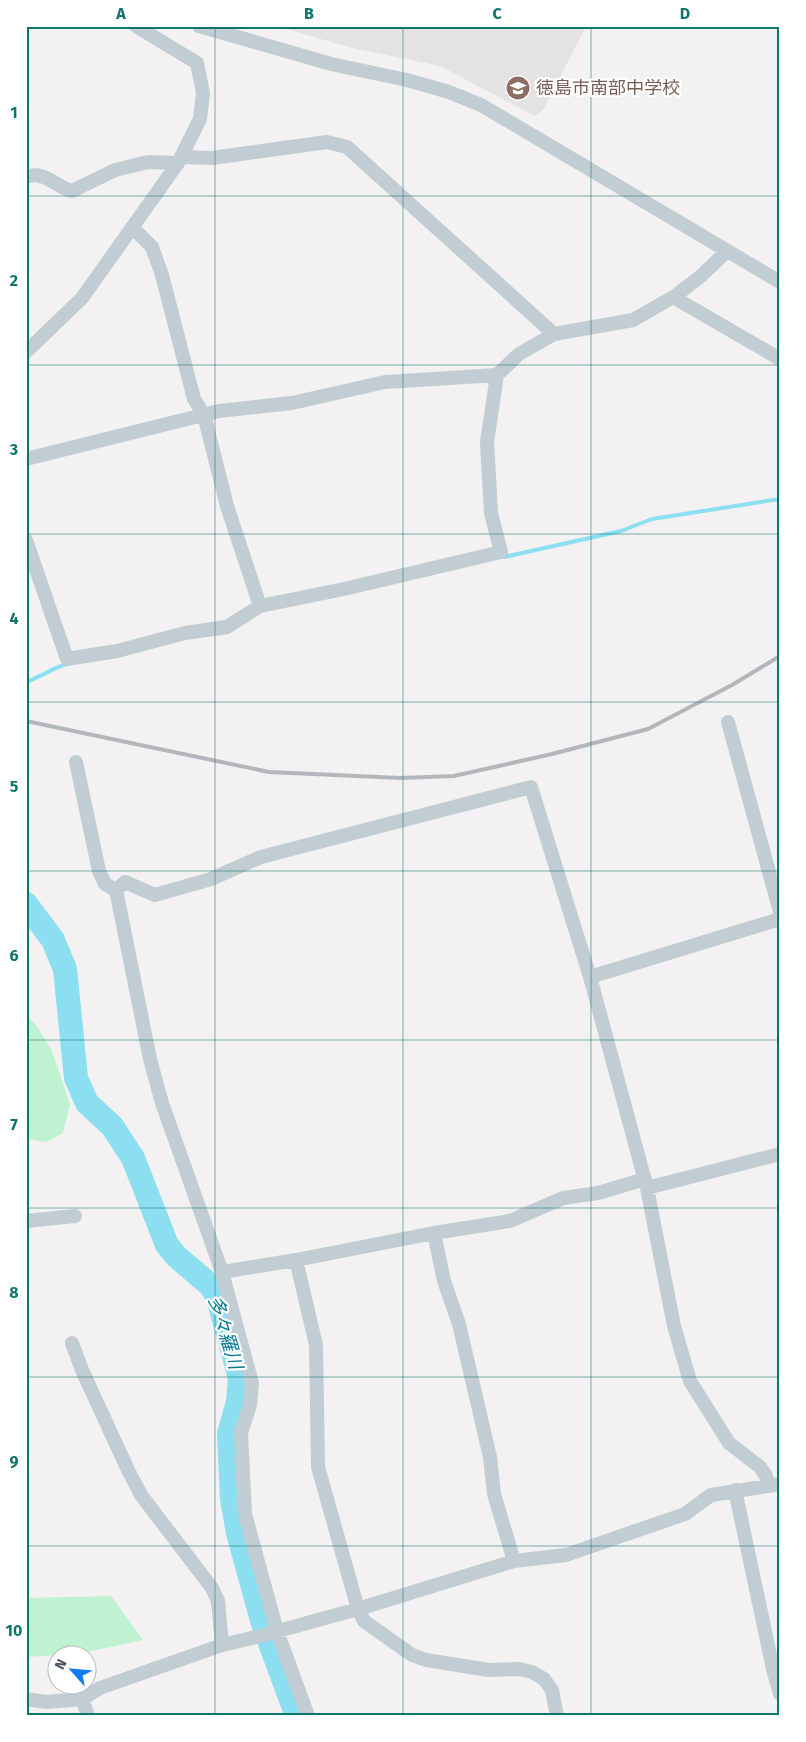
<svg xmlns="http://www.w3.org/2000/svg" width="806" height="1742" font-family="'Fira Sans','Noto Sans JP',sans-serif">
	<rect width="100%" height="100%" fill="#f3f1f1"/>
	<!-- education -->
	<path fill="#e5e2e3" d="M276,26h310l-43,84 -8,6 -95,-50 -88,-18z"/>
	<!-- green -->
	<path fill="#bff2d0" d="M26,1015l10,10 16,26 18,53 -7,29 -16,9 -21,-3z
		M111,1596l32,44 -66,14 -51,3v-59z"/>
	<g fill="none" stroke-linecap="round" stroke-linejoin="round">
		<!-- stream -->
		<path stroke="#8bdff0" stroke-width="4" d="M504,557l117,-26 31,-12 128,-20
			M26,682c15,-5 26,-14 41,-18"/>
		<!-- river -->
		<path stroke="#8bdff0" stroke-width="24" d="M26,904l27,36 12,29 11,109 11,25 25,23 21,32 34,87 9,11 35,30 7,12 22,80 -2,24 -9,32 3,65 6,34 25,91 34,92"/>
		<!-- minor -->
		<path stroke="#c1ccd3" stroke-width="14" d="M199,26l132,38 76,16 42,12 32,13 299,177
			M181,157l31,1 115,-16 20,5 207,187
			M26,177c19,-7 30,10 46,14l43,-21 33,-8 30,1
			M132,227l20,20 10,28 32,124 10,16 23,91 33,100
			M675,296l5,5 100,58
			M26,352l56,-54 96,-135 22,-44 3,-26 -6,-30 -61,-37
			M26,459l193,-48 73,-8 93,-21 112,-7 22,-21 35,-20 79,-14 42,-24 26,-20 26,-25
			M26,540l41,119 50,-8 68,-18 42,-6 33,-21 84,-17 157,-37 -10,-39 -4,-71 10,-67
			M728,722l52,190
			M76,762l23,109 6,13 11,6 34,169 12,44 60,169 30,111 -2,22 -9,28 4,81 32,117 31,85
			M116,890l9,-8 30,13 56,-16 50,-22 270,-70 59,190 57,211 27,138 16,55 39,62 31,24 6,9 3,9
			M590,977l190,-58
			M647,1188l133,-34
			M26,1221l49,-5
			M434,1233l10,48 15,43 31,133 4,37 20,67
			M296,1260l20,85 2,122 40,142 6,12 48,34 14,5 63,10 30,-1 13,3 12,7 8,11 5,26
			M222,1272l74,-12 138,-27 76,-12 53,-23 35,-5 47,-14
			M72,1343l10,27 46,100 13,25 71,93 6,13 4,44
			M735,1490l38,179 7,25
			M26,1699l20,3 36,-3 18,-11 122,-43 38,-9 98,-27 156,-48 52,-6 119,-41 26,-19 69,-11
			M82,1699l6,17"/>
		<!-- rail -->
		<path stroke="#b3b7bc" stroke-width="4" d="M26,721l243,51 131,6 54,-2 98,-22 96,-25 84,-44 48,-29"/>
	</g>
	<!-- grid -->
	<path fill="none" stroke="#0f766e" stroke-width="1" stroke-opacity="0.55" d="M215,26v1690M403,26v1690M591,26v1690M26,196h754M26,365h754M26,534h754M26,702h754M26,871h754M26,1040h754M26,1208h754M26,1377h754M26,1546h754"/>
	<!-- icons -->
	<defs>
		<symbol id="school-disc" viewBox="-11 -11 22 22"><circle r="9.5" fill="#8d6e63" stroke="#fff"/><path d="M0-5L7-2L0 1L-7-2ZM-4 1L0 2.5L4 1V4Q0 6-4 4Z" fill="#fff"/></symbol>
	</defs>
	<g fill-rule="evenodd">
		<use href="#school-disc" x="504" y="74" width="28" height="28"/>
	</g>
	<g text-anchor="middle" stroke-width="4.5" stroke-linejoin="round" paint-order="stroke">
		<!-- education labels -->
		<g font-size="18" fill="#785e54" stroke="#fff" text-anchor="start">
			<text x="536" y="94">徳島市南部中学校</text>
		</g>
		<!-- water labels -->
		<g font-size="19" font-style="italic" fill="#097c93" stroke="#fff">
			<text transform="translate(226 1332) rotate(73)" y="7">多々羅川</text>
		</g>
	</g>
	<!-- border -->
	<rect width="806" height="1742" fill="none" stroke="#ffffff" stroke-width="55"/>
	<!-- north arrow -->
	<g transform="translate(72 1670) rotate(297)"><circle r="24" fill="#ffffff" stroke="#b6bbbf"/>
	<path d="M0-4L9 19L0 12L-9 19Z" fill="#127bed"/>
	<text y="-8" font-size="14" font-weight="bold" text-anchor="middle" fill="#485560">N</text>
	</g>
	<rect x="28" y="28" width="750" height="1686" fill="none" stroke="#0f766e" stroke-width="2"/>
	<g font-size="16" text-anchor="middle" font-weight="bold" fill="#0f766e">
		<text x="121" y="19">A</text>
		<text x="309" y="19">B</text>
		<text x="497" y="19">C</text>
		<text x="685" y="19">D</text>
		<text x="14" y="118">1</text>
		<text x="14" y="286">2</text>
		<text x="14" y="455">3</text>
		<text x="14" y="624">4</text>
		<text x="14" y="792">5</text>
		<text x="14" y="961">6</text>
		<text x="14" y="1130">7</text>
		<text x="14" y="1298">8</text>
		<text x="14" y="1467">9</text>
		<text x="14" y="1636">10</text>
	</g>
</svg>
